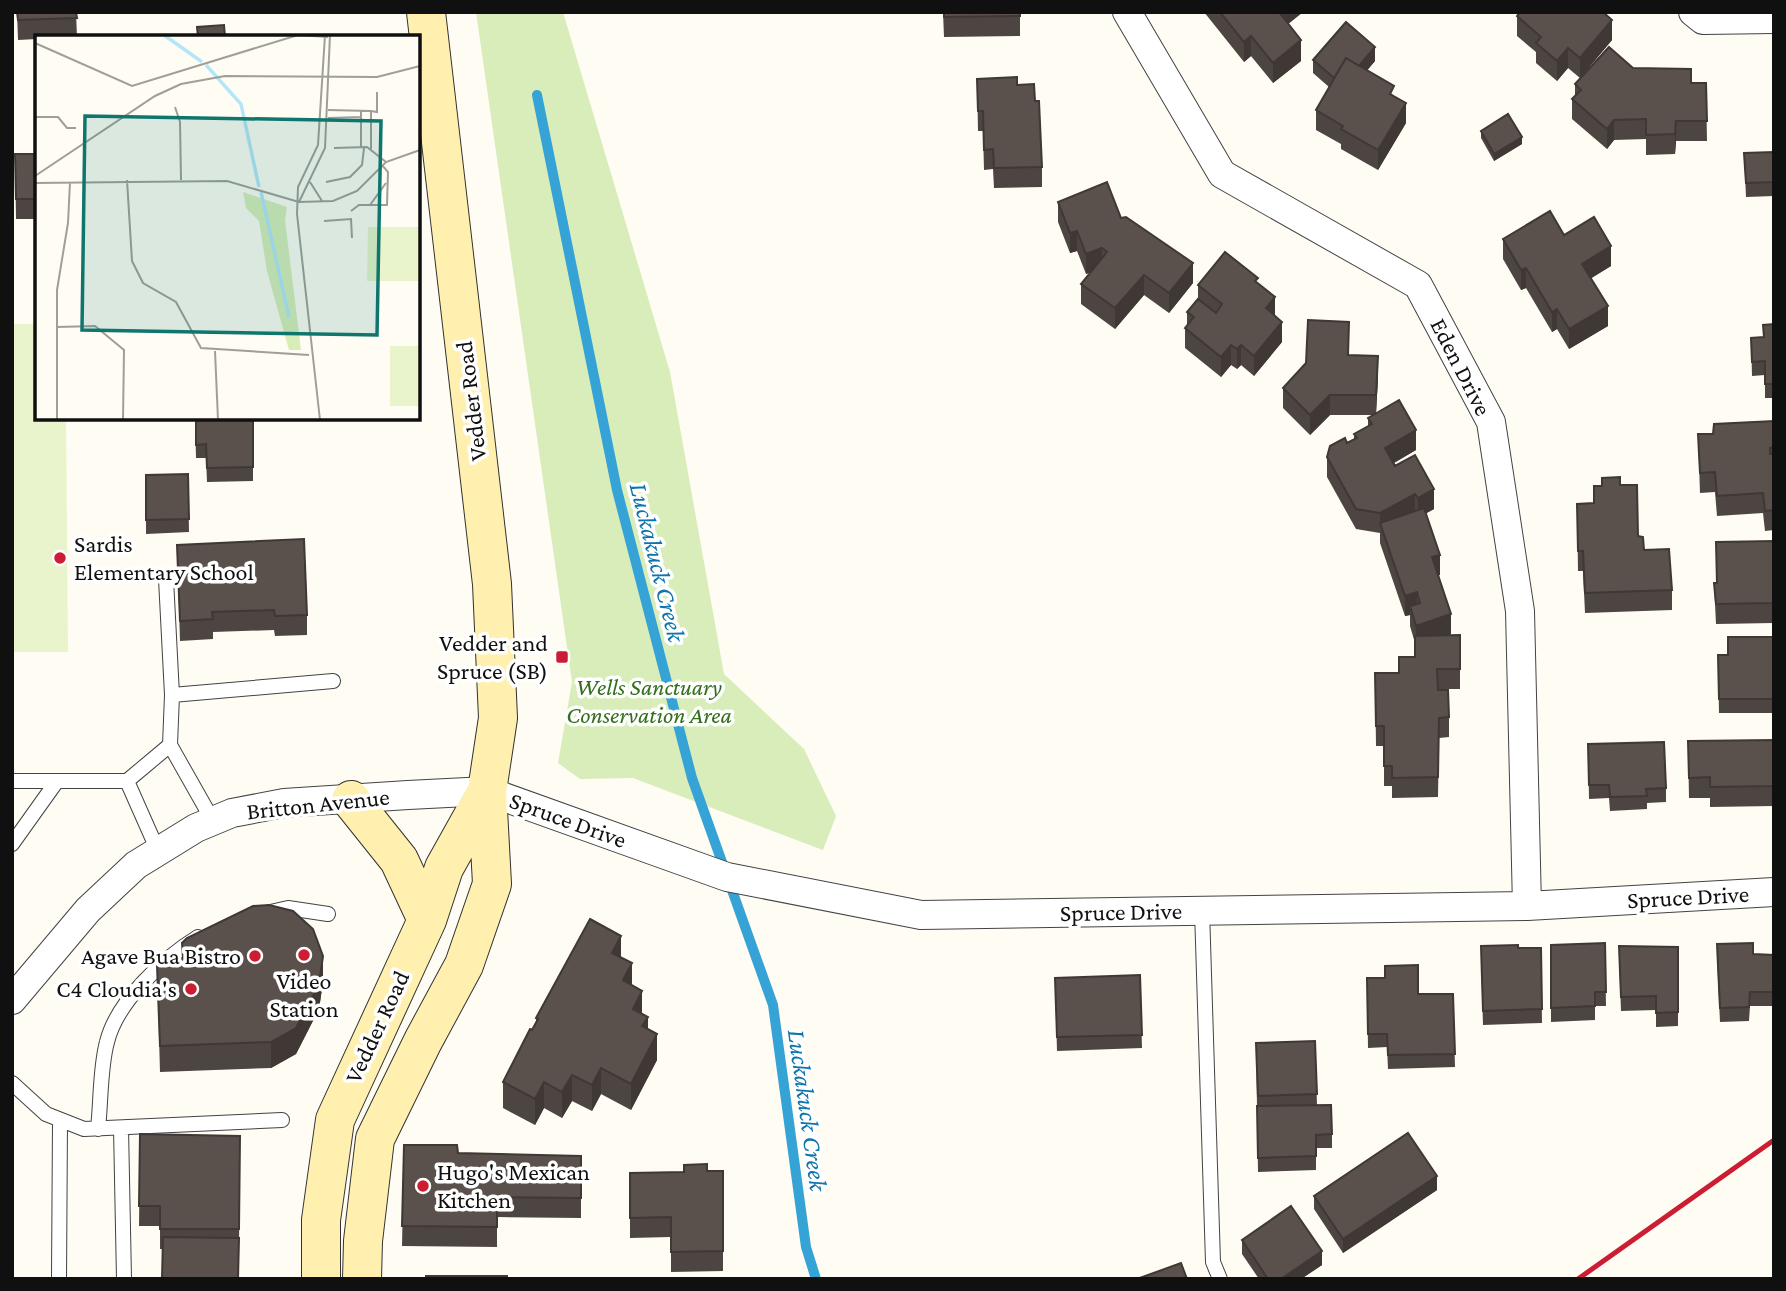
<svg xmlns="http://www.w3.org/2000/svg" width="1786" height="1291" font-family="'Crimson Pro',serif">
	<rect width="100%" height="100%" fill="#fffcf4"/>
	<!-- green -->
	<path fill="#d8edb9" d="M476,12h87l107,360 54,302 80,75 32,67 -13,34 -190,-72 -53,1 -22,-16 14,-81z"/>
	<!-- pitch -->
	<path fill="#e9f4cc" d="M12,324h25v94h29l2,234h-56z"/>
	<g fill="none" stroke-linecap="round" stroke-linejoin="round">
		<!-- stream -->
		<path stroke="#36a3d7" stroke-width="10" d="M537,95l80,395 75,288 81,227 33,242 10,32"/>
		<defs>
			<path id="service" d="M166,579l6,116 161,-14
				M172,695l-2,50 43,76
				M12,781h115l43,-36
				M127,781l31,70
				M12,844l45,-63
				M1202,910l11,352 7,17
				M266,913l22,-5 40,6
				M12,1083l34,31 38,15 198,-9
				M121,1128l3,151
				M98,1129c3,-27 2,-62 9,-87 10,-41 57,-84 91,-105
				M59,1279l1,-158"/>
			<path id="minor" d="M1127,12l95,162 196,111 73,137 29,189 7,295
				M1693,12l10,8 71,-1
				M12,1000l76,-90 48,-45 60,-37 36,-15 52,-10 124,-8 79,-4 240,86 194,38 606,-9 247,-14"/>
			<path id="secondary" d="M351,800l48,60 28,60
				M321,1279v-59l14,-100 92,-200 17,-52 43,-77
				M362,1279l1,-38 12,-102 48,-98 41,-76 28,-81 -5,-93 11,-73 -6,-134 -66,-572"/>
		</defs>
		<!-- service casing -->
		<use href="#service" stroke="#434343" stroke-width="16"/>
		<!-- minor casing -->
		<use href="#minor" stroke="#434343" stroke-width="30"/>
		<!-- secondary casing -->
		<use href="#secondary" stroke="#323232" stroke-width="40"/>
		<!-- service -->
		<use href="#service" stroke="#fff" stroke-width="14"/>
		<!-- minor -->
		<use href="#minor" stroke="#fff" stroke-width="28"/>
		<!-- secondary -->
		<use href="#secondary" stroke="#fff0af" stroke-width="38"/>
		<!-- rail -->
		<path stroke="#cc1d33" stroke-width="5" d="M1578,1279l196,-139"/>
	</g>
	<!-- wall -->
	<path fill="#4d4541" d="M17,12h59l1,25h-40v2l-19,1z
		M943,12h77v24l-76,1z
		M1204,12h99l-15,12 13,37 -28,22 -22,-27 -7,6z
		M1517,16l95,24 -32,38 -12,-10 -11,13 -21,-18v-11l-19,-16z
		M1313,60l62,1 -8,9 27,26 12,27 -28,47 -37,-21v-5l-25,-14v-20l13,-23 -16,-14z
		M1633,68l58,15h15l1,58h-31l-1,13 -29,1v-16l-32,1 -7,9 -35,-30v-20l3,-2v-13z
		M977,79l40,6 18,16 7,66v20l-48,1 -1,-19 -9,1 -1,-39h-5z
		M1481,131l41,13 -28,17 -13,-23z
		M1774,152v44l-28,1 -2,-44z
		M15,154h22v65h-21z
		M1058,202l63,16 72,65 -24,30 -25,-18 -29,34 -34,-25v-20l10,-12 -5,2 -9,-23 -7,2 -12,-31z
		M1503,239l108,27 -20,12 17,48 -39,23 -12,-20 -5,3 -26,-44 -5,2 -18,-31z
		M1258,284l17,32 7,26 -28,34 -13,-11 -4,4 -6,-4 -10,12 -36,-29v-20l2,-2v-14l11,-13v-14z
		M1774,324v74h-9v-23l-13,1 -1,-38 12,-1v-12z
		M1349,342v13l29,21 -2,37 40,37 -22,13 40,46 -8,4 25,121 -4,2 13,-1v54h-22l11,28v20l-10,1 -1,59 -46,1v-12h-8v-40h-8l-1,-73h24l16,-16v-14l-5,-17v-11l-5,1 -25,-73v-10l-24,-4 -29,-52v-20l27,-18v-5l14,-8v-8l4,-3h-42l-20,20 -27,-27v-20z
		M195,418h58v63l-46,1 -1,-24h-10z
		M1774,421v109l-9,1 -2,-18 -46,3 -2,-24 -15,1 -2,-59h15z
		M188,474l1,58 -43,2v-59z
		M1620,485l24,65 28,40v20l-87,3 -2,-42h-5l-1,-67 17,-1z
		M1774,541v82l-58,1 -2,-41h3z
		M177,545l130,70v20l-32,1 -1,-6 -61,2v7l-33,2z
		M1774,649v64h-55l-1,-58z
		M1774,740v66l-64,1v-9h-21l-1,-57z
		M1588,744l78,44v14l-19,1v6l-37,2 -1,-13 -20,1z
		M182,943l141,39 -4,27 -23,45 -25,14 -111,4 -3,-107 13,-1 12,-6z
		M1605,943l1,63h-11v14l-44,2v-77z
		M1678,947v79l-22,1v-17l-35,1 -2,-52z
		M1518,948h23l1,75 -59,2 -2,-65z
		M1753,954l21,1v51h-24l-1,15 -29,1 -3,-64z
		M621,957l21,57 15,46 -26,50 -30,-16 -9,17 -20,-10 -10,17 -18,-10 -9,17 -32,-17v-26l33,-58v-6z
		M1140,975l2,73 -85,3 -2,-73z
		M1367,978l51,16h35l2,73 -67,2 -1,-22 -19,1z
		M1315,1041l2,64 15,29v14h-16v22l-58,2 -2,-129z
		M140,1134l100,2 -1,113h-79v-23h-21z
		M404,1145l54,8 123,3v62l-84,-1v30l-95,-1z
		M723,1171v100l-52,1v-35l-41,1v-65z
		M1437,1190l-94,63 -29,-44v-13z
		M1242,1240l80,25 -21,14h-42l-17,-25z"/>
	<!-- shaded-wall -->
	<path fill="#3f3835" d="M1279,12h24l-25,20z
		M1612,20v20l-32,38v-20z
		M1251,36v20l-7,6v-20z
		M1301,40v21l-28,22v-20z
		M1375,47v14l-19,23v-14z
		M1568,48v20l-11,13v-20z
		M1406,103v20l-28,47v-20z
		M1614,120v20l-7,9v-20z
		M1676,121v20l-1,13v-20z
		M1522,137v7l-28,17v-7z
		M1077,231v20l-7,2v-20z
		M1611,246v20l-29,18v-20z
		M1102,248v20l-16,6v-20z
		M1193,263v20l-24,30v-20z
		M1526,268v20l-5,2v-20z
		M1144,275v20l-29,34v-21z
		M1275,297v20l-9,-9z
		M1608,306v20l-39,23v-20z
		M1557,309v20l-5,3v-20z
		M1282,322v20l-28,34v-20z
		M1231,345v20l-10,12v-20z
		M1241,345v20l-4,4v-20z
		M1378,356v20l-2,39v-20z
		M1330,395v20l-20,20v-20z
		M1416,430v20l-31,18v-20z
		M1434,489v20l-16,9v-20z
		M1415,494v20l-35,9v10v-20z
		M1440,555v20l-8,2v-20z
		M1417,592v20l-7,-6v9l-5,1v-20z
		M1451,614v20l-35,12v-20z
		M621,936v26l-9,-9z
		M323,956v26l-4,27 -23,45 -25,14v-26z
		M632,963v26l-9,-9z
		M642,991v26l-9,-8z
		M648,1017v26l-6,-17z
		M657,1034v26l-26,50v-26z
		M601,1068v26l-9,17v-26z
		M572,1075v26l-10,17v-26z
		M544,1082v26l-9,17v-26z
		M1437,1176v14l-94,63v-14z
		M1322,1251v14l-21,14h-20z"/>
	<!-- building -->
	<path fill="#5a504c" stroke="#3f3835" stroke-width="2" d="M17,12h59l1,6 -59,2z
		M944,12h76v4l-76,1z
		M1220,12h59l22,28 -28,23 -22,-27 -7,6z
		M1520,12h83l9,8 -32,38 -12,-10 -11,13 -21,-18 5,-6 -24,-21z
		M1346,22l29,25 -16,19 -13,-8 -12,20 -21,-18z
		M224,25l1,12h-27l-1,-10z
		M1609,47l24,21 58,1v14h15l1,38h-31l-1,13 -29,1v-16l-32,1 -7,9 -35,-30 9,-9 -6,-6z
		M1346,58l48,28 -4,8 16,9 -28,47 -37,-21 2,-3 -27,-16z
		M1017,77v8l17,-1 1,17h4l3,66 -48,1 -1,-19 -9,1 -1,-39h-5l-1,-32z
		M1508,114l14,23 -28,17 -13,-23z
		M1774,152v30l-28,1 -2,-30z
		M15,154h22v45h-21z
		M1107,182l14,36 5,-1 67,46 -24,30 -25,-18 -29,33 -34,-24 26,-32 -5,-4 -16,6 -9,-23 -7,2 -12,-31z
		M1550,211l14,24 30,-18 17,29 -29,18 26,42 -39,23 -12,-20 -5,3 -26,-44 -5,2 -18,-31z
		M1225,252l33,26 -3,3 20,16 -9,11 16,14 -28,34 -13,-11 -4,4 -6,-4 -10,12 -36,-29 9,-11 -7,-5 11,-13 18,14 6,-9 -24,-19z
		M1308,320l41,2 -1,33 30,1 -2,39h-46l-20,20 -27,-27 23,-25z
		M1774,324v60h-9v-23l-13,1 -1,-24 13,-1 -1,-12z
		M1399,400l17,30 -31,18 10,18 20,-11 19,34 -16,9 -3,-4 -35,19 -24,-4 -29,-52 3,-11 15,-8 2,5 10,-5 -3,-4 18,-10 -4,-6z
		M196,418h57v49l-46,1 -1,-24 -10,1z
		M1774,421v26l-4,1v6h4v56l-9,1 -2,-18 -46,3 -2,-24 -15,1 -2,-39h15l1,-10z
		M188,474l1,45 -43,1v-45z
		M1620,477v8h17l1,51 5,1 1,13 25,-1 3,41 -87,3 -2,-42h-5l-1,-47 17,-1v-17h8v-8z
		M1424,508l16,47 -8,2 19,57 -35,12 -6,-20 10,-3 -3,-11 -12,4 -25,-73z
		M304,539l3,76 -32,1 -1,-6 -62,2 1,7 -33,2 -3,-76z
		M1774,541v62l-58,1 -2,-21h3l-1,-41z
		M1460,635v34h-23l1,21h10l1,27 -10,1 -1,59 -46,1v-12h-8v-40h-8l-1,-53h24v-16h16v-21z
		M1728,637h45l1,62h-55l-1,-44h10z
		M1774,740v46l-64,1v-10l-21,1 -1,-37z
		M1664,742l2,46 -20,1 1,7 -37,1 -1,-12h-20l-1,-41z
		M269,905l24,6 20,18 10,27 -4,28 -23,44 -25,14 -111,4 -3,-81 13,-1v-5l13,-1 -1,-15 5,-5 66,-32z
		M590,919l31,17 -9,17 20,10 -9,17 19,11 -9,18 15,8 -6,9 15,8 -26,50 -30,-16 -9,17 -20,-10 -10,17 -18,-10 -9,17 -32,-17 27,-53 2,1 6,-11 -2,-1z
		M1605,943l1,49h-11v14l-44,2v-63z
		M1753,943v11l21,1v37h-24l-1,15 -29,1 -3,-64z
		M1518,945v3h23l1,61 -59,2 -2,-65z
		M1619,946l59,1v65l-22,1v-17l-35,1z
		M1418,965v29h35l2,60 -67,1 -1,-21h-19l-1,-56h18v-12z
		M1140,975l2,60 -85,2 -2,-59z
		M1315,1041l2,53 -59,2 -2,-53z
		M1331,1105l1,29 -16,1v21l-58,2 -1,-52z
		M1408,1133l29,43 -94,63 -29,-43z
		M140,1134l100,2 -1,93h-79v-23h-21z
		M404,1145h53l1,8 123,3v42l-84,-1v30l-95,-1z
		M707,1164v7h16v80l-52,1v-35l-41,1v-45l54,-1v-7z
		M1291,1206l31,45 -41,28h-13l-26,-39z
		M163,1237l76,1 -1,41h-76z
		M1181,1263l6,16h-50z
		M426,1276h81v3h-81z"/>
	<!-- markers -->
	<g fill="#cc1d33" stroke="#fff" stroke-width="2.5">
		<circle cx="60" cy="558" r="7"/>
		<rect x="555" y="650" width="14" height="14" rx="3.5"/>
		<circle cx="304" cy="955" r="7"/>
		<circle cx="255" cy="956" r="7"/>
		<circle cx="191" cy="989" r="7"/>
		<circle cx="423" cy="1186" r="7"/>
	</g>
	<g text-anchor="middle" stroke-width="7" stroke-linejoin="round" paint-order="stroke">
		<!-- street labels -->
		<g font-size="24" fill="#101010" stroke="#fff">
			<text transform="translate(1461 367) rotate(63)" y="8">Eden Drive</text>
			<text transform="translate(471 401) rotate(-97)" y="8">Vedder Road</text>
			<text transform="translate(318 804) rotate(-6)" y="8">Britton Avenue</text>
			<text transform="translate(568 820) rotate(20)" y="8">Spruce Drive</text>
			<text transform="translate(1688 897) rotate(-3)" y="8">Spruce Drive</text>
			<text transform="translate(1121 912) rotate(-1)" y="8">Spruce Drive</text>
			<text transform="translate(377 1027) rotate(-65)" y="8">Vedder Road</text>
		</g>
		<!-- poi labels -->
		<g font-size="24" fill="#101010" stroke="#fff" text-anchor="end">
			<text x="74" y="552" text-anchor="start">Sardis<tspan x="74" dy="28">Elementary School</tspan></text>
			<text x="548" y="651">Vedder and<tspan x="548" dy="28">Spruce (SB)</tspan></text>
			<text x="241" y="964">Agave Bua Bistro</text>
			<text x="304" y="989" text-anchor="middle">Video<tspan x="304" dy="28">Station</tspan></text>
			<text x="177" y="997">C4 Cloudia's</text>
			<text x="437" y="1180" text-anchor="start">Hugo's Mexican<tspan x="437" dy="28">Kitchen</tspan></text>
		</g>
		<!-- park labels -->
		<g font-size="24" font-style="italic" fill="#326e1b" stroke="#fff">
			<text x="649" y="695">Wells Sanctuary<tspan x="649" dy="28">Conservation Area</tspan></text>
		</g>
		<!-- water labels -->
		<g font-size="26" font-style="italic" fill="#0f74ad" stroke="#fff">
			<text transform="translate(658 562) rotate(76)" y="9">Luckakuck Creek</text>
			<text transform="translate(808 1110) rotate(82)" y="9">Luckakuck Creek</text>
		</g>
	</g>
	<!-- overview -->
	<g transform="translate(35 35)">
		<rect width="385" height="385" fill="#fffcf4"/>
		<path d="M208,157l44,15 -2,13 16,130h-12l-22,-79 -8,-50 -13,-13z" fill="#d8edb9"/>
		<path d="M333,192h52v54h-53zM355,311h30v60h-30z" fill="#e9f4cc"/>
		<path fill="none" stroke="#b4e6fa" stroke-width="3.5" d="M129,0l38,27M171,30l35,39 18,83M226,157l28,125"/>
		<path fill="none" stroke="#9f9e99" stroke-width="2" d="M0,8l97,43 166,-51 30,2M140,72l5,15 1,58M293,75l43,1v38M326,76v37M336,76l6,1v-20M0,82h23l9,11h9M293,83l33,-1M299,113l33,-1 19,15M0,141l120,-80 26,-12 44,-8 152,1 43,-11M92,145l5,81 11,22 33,19 25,46 108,7M275,147l12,19M291,147l24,-5 12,-12 2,-17M0,148l192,-2 72,21 34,-1 24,-10 29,-29 34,-12M264,167l26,-54 5,-113M335,170l16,-22M316,176l8,-6h28l1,-33 -6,-7M289,186l27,-2 1,19M22,292l38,-1 29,24 -1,70M180,316l3,69M22,385v-130l11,-67 2,-41M285,385l-23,-206 1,-27 20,-42 7,-110"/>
		<path fill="#0f766e" fill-opacity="0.15" stroke="#0f766e" stroke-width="3.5" d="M50,81l296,5 -4,214 -295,-5z"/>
		<rect width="385" height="385" fill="none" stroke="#101010" stroke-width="3.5"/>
	</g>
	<!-- border -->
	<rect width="1786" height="1291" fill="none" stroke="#101010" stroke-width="28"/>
</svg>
